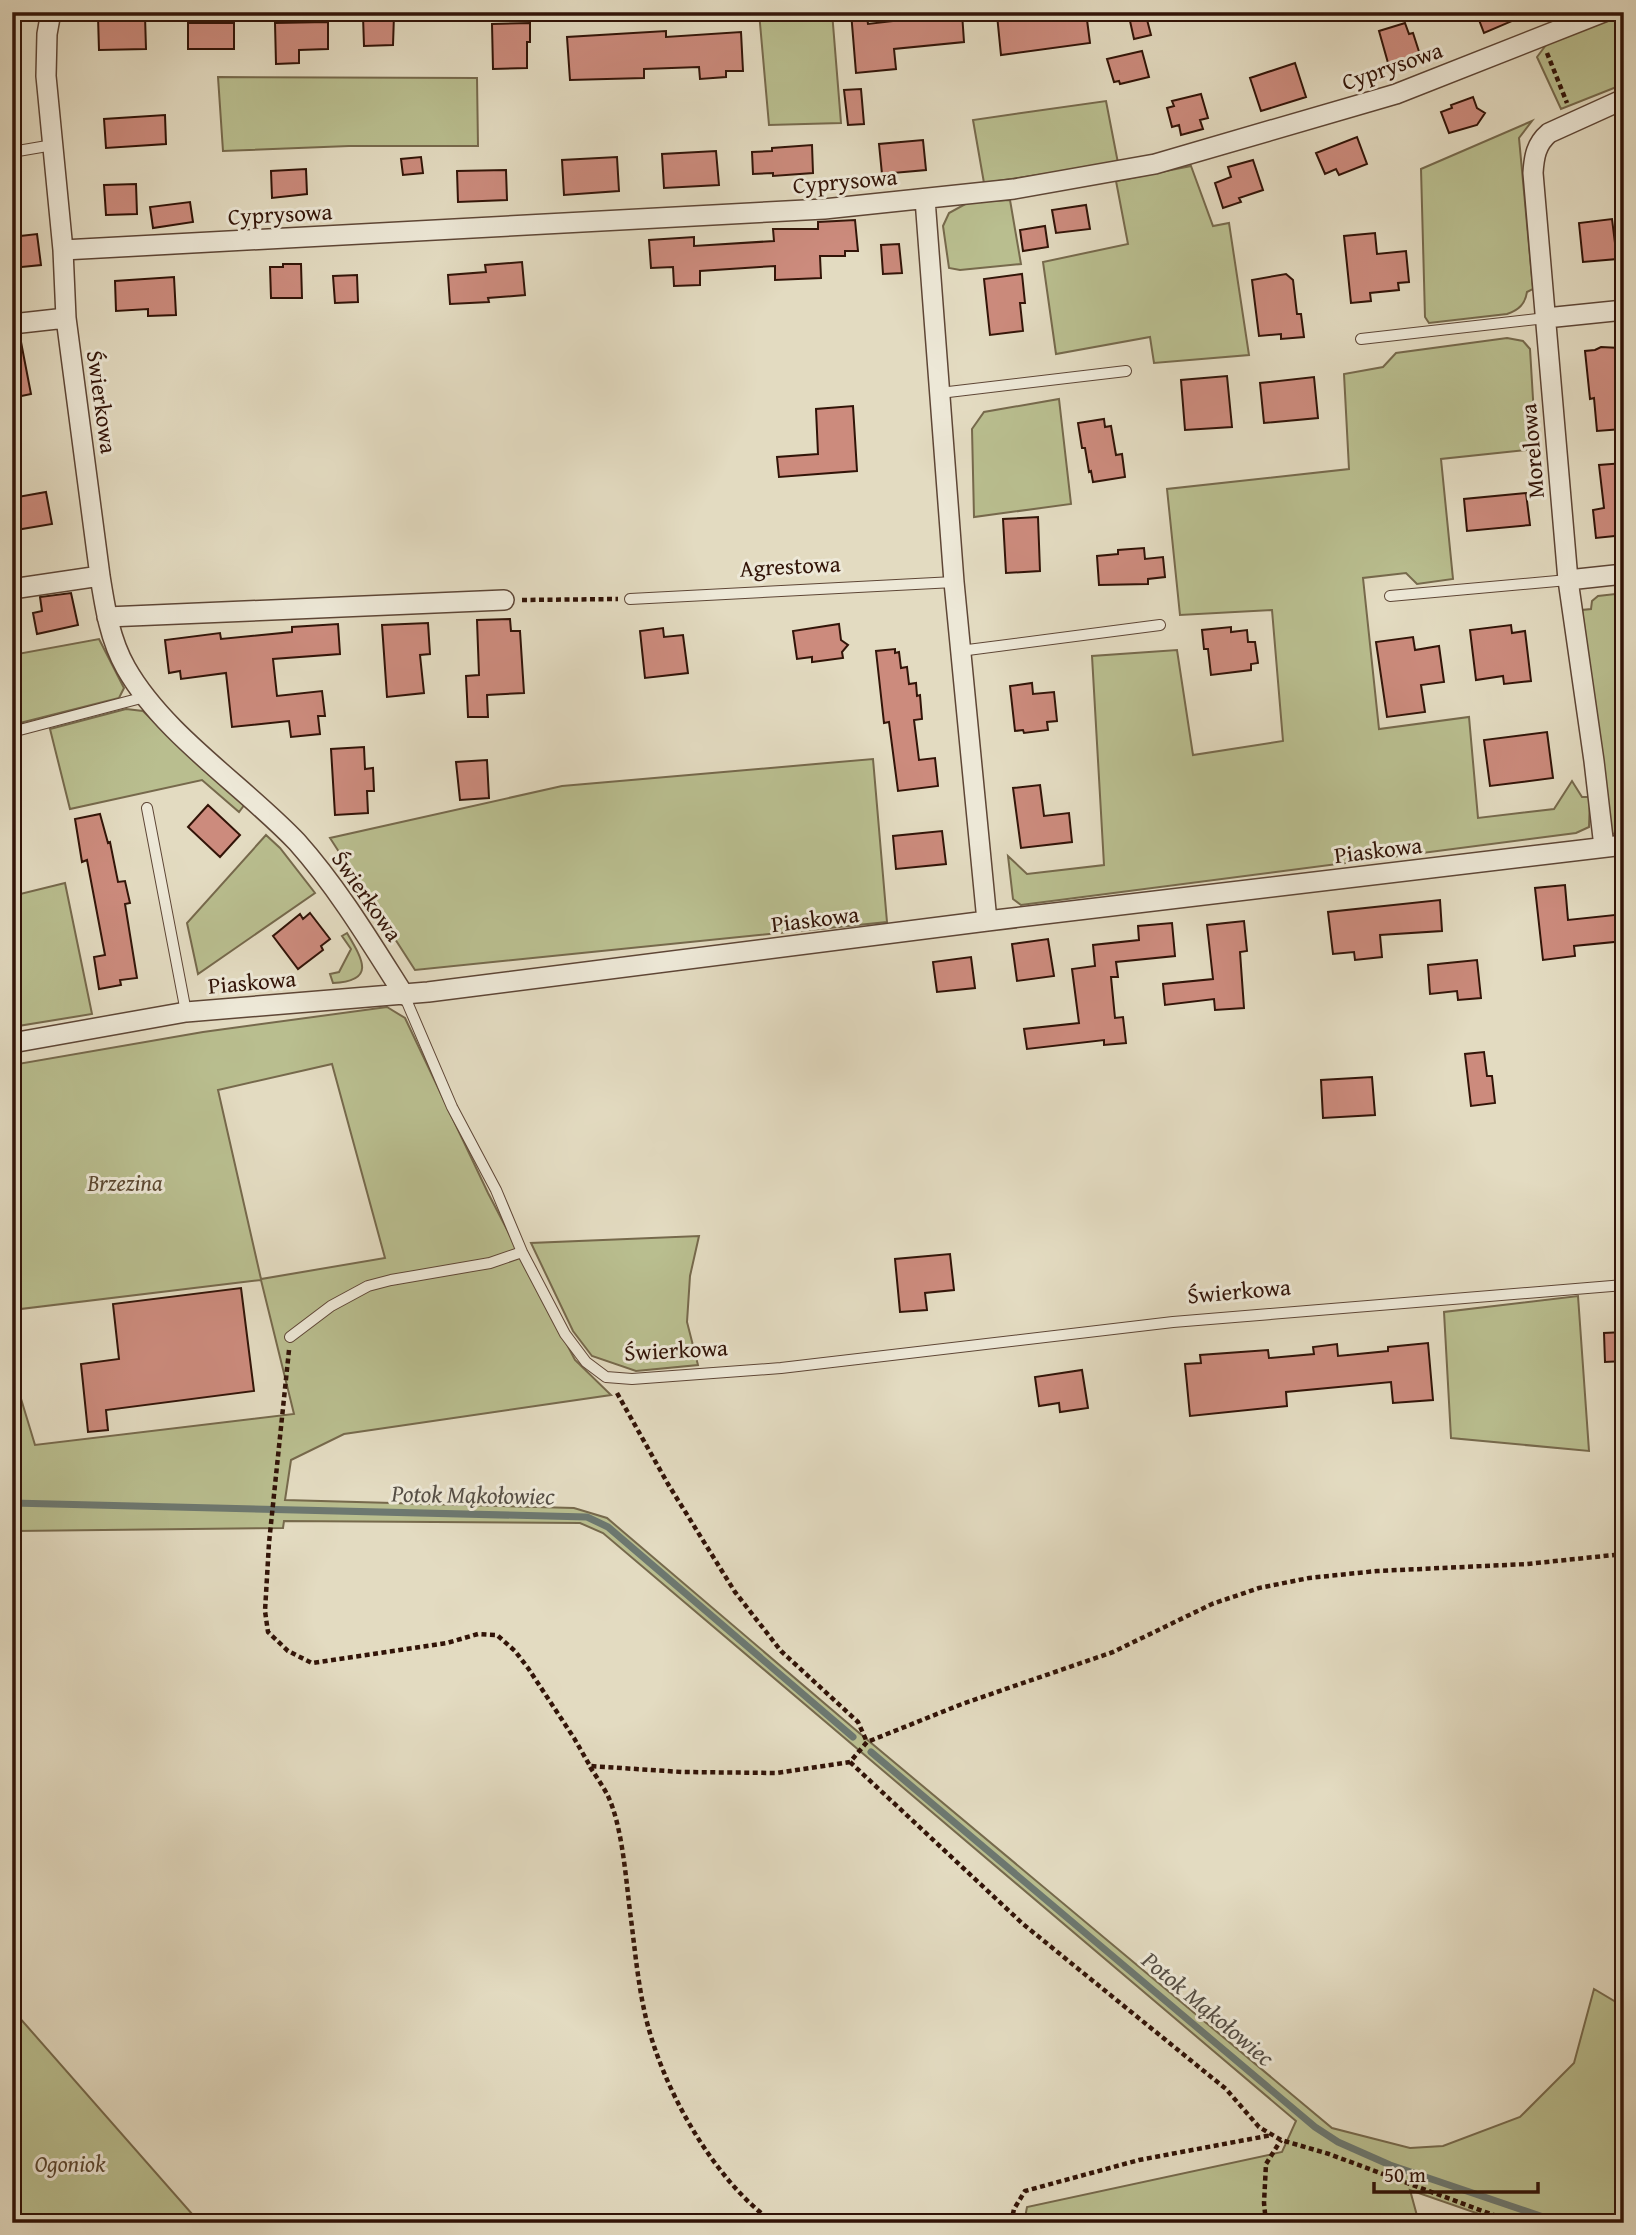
<svg xmlns="http://www.w3.org/2000/svg" width="1636" height="2235" font-family="'Gentium Book Plus',serif">
	<rect width="100%" height="100%" fill="#e3dbc1"/>
	<filter id="stains"><feTurbulence type="fractalNoise" baseFrequency=".00286" numOctaves="4"/><feColorMatrix values="0 0 0 0 .2 0 0 0 0 .09 0 0 0 0 .02 0 0 0 .5 -.17"/></filter>
	<radialGradient id="worn" r=".72"><stop offset=".6" stop-color="#630" stop-opacity="0"/><stop offset="1" stop-color="#630" stop-opacity=".3"/></radialGradient>
	<!-- green -->
	<path fill="#b9be8f" stroke="#76694c" stroke-width="2" fill-rule="evenodd" d="M759,12h73l9,111 -72,2z
		M1613,12h11v72l-63,25 -24,-52 12,-16z
		M218,77l259,1 1,68h-129l-126,5z
		M1106,101l12,62 -134,20 -11,-63z
		M1532,121l-13,17 14,151 -6,3c-2,12 -8,18 -20,22l-78,9 -4,-6 -4,-148z
		M1191,166l22,60 16,-3 20,132 -95,8 -4,-26 -94,17 -13,-92 85,-18 -12,-63z
		M1010,200l11,64 -61,6 -11,-2 -6,-42 6,-13 20,-11z
		M1507,338l16,3 7,8 6,100 -95,10 12,120 -36,5 -11,-11 -43,5 16,151 90,-12 9,101 76,-9 18,-28 10,16h8l-1,30 -13,6 -555,72 -8,-6 -5,-43 19,18 77,-9 -12,-209 85,-6 16,105 90,-14 -11,-131 -92,5 -13,-126 182,-20 -5,-95 39,-7 13,-14z
		M1059,399l12,105 -97,13 -2,-88 12,-17z
		M1624,593v244l-13,-4 -29,-223 9,-1 1,-8 6,-5z
		M99,639l25,49 -5,10 -107,27v-70z
		M126,709l17,2 55,54 47,39 -6,8 -37,-32 -132,29 -20,-80z
		M873,759l14,163 -472,48 -85,-132 232,-52z
		M266,835l14,13 35,45 -117,81 -11,-51z
		M65,883l27,131 -80,13v-131z
		M347,933c16,27 29,48 -14,50l-3,-9 9,-2 12,-23 -9,-13z
		M387,1007l18,11 83,175 87,167 36,35 -267,39 -53,26 -6,40 289,8 33,10 257,219 468,391 78,20 33,-2 77,-29 54,-54 20,-74 22,13h8v221h-119l-95,-33 9,33h-395l3,-16 255,-55 14,-31 -693,-588 -23,-10 -296,-2 -1,7 -267,3 -1,-17h-3v-145l23,76 259,-31 -33,-134 -249,30v-245l191,-33zM332,1064l53,194 -124,21 -43,-189z
		M699,1236l-9,40 -3,46 11,43 -62,6 -44,-15 -19,-25 -42,-88z
		M1578,1296l11,155 -138,-13 -7,-126z
		M12,2011l6,5 182,207h-188z"/>
	<g fill="none" stroke-linecap="round" stroke-linejoin="round">
		<!-- stream -->
		<path stroke="#6d7870" stroke-width="7" d="M12,1503l575,14 21,10 245,210
			M871,1752l444,375 23,15 52,23 171,58"/>
	</g>
	<!-- building -->
	<path fill="#cc8b7d" stroke="#321408" stroke-width="2" d="M851,12h15l2,12 94,-11 2,29 -70,7 2,20 -40,4z
		M1025,12h61l4,31 -89,12 -4,-40z
		M1128,12h17l6,23 -17,4z
		M1476,12h57l-49,21z
		M394,15l-1,30 -29,1 -1,-30z
		M145,16l1,33 -47,1 -1,-33z
		M328,22v27l-29,1v13l-23,1 -1,-41z
		M188,23h46v26h-46z
		M530,23v19h-3v26l-34,1 -1,-45z
		M1405,23l4,11 4,-1 9,28 -32,9 -11,-39z
		M666,31v6l75,-5 2,39h-17v6l-26,2 -1,-12 -55,2v9l-74,2 -3,-43z
		M1142,51l7,26 -29,7 -1,-3 -5,1 -7,-23z
		M1295,63l11,34 -45,14 -11,-33z
		M861,89l3,35 -16,1 -4,-35z
		M1201,94l7,24 -8,2 3,9 -22,6 -2,-10 -7,2 -5,-19 7,-2 -2,-5z
		M1473,97l4,11 8,5 -8,12 -28,8 -8,-21 11,-4 -1,-3z
		M165,115l1,29 -60,4 -2,-29z
		M1357,137l10,27 -28,11 -3,-6 -11,5 -9,-21z
		M923,140l3,30 -44,4 -3,-30z
		M812,145l1,28 -40,3v-3l-20,1 -1,-22 20,-1v-3z
		M716,151l3,34 -55,3 -2,-34z
		M421,157l2,16 -20,2 -2,-16z
		M617,157l2,34 -55,4 -2,-35z
		M1253,160l10,30 -24,8 2,4 -18,6 -8,-25 16,-6 -3,-10z
		M306,169l1,25 -35,4 -1,-27z
		M506,170l1,30 -49,2 -1,-31z
		M136,184l1,30 -31,1 -2,-30z
		M190,202l3,20 -40,6 -3,-21z
		M1086,205l4,24 -34,4 -4,-23z
		M1612,219l5,40 -34,3 -4,-39z
		M855,220l3,31h-13v5h-25l1,22 -46,2v-14l-75,5v14l-26,1 -1,-19 -22,1 -2,-28 45,-3v9l80,-5 -1,-12h45v-7z
		M1045,226l3,21 -25,4 -3,-21z
		M1375,233l2,21 29,-3 3,31 -11,1 1,7 -29,3 1,8 -20,2 -7,-67z
		M37,234l4,31 -29,3v-31z
		M899,244l3,29 -19,1 -2,-29z
		M522,262l3,33 -37,3 1,4 -39,2 -2,-29 38,-3 -1,-7z
		M283,264h18l1,34h-31l-1,-31h13z
		M1022,274l3,29h-5l3,28 -33,4 -6,-56z
		M1286,274l7,6 4,34h4l3,23 -23,2v-5l-22,2 -7,-56z
		M357,275l1,27 -23,1 -2,-27z
		M174,277l2,38 -28,1v-7l-32,2 -1,-30z
		M21,342l10,52 -19,4v-55z
		M1601,347l19,1 1,10h3v38h-5l3,33 -25,2 -3,-33 -4,1 -5,-48 10,-1z
		M1227,376l5,51 -47,3 -4,-50z
		M1314,377l4,41 -54,5 -4,-40z
		M853,406l4,65 -78,6 -2,-20 41,-3 -2,-45z
		M1104,419l1,8 6,-1 5,29 6,-1 3,23 -32,5 -2,-11 -2,1 -4,-24h-3l-4,-25z
		M1624,463v72l-28,3 -3,-28 11,-2 -5,-43z
		M46,492l6,32 -36,6 -4,-32z
		M1526,493l4,32 -63,6 -3,-32z
		M1038,517l2,54 -34,2 -3,-54z
		M1144,548l1,11 18,-2 2,20 -17,2v5l-49,1 -2,-29 21,-2v-4z
		M71,593l7,32 -41,9 -4,-21 9,-2 -2,-14z
		M510,619l1,12h9l4,62 -37,2 1,22h-20l-2,-41 13,-1 -2,-55z
		M428,623l2,31 -10,1 4,38 -37,4 -5,-72z
		M338,624l2,30 -67,5 4,37 45,-5 3,25h-7l2,18 -29,3 -2,-16 -57,6 -6,-54 -45,6 -1,-8 -11,2 -4,-33 55,-7 1,6 71,-7v-5z
		M839,624l2,16 7,5 -6,7 1,6 -31,4v-5l-15,2 -4,-28z
		M1511,625l1,8 13,-2 6,50 -27,3 -1,-8 -27,4 -6,-50z
		M1231,627v5l16,-2 1,12h7l3,21 -7,1v6l-40,5 -3,-26h-4l-2,-19z
		M663,628l1,9 19,-2 5,38 -43,5 -5,-47z
		M1413,637l2,13 24,-4 5,36 -23,3 4,27 -38,5 -11,-75z
		M895,649v4l4,-1 2,16 6,-1 2,17 7,-1 1,13 3,-1 2,24 -8,1 5,40 16,-2 3,28 -40,5 -9,-69 -5,1 -8,-72z
		M1032,683l1,11 21,-2 3,29 -10,1 1,8 -24,3 -1,-3 -8,1 -5,-45z
		M1547,732l6,46 -63,8 -6,-46z
		M364,747l1,22 8,-1 1,23h-7l1,22 -33,2 -4,-66z
		M487,760l2,38 -29,2 -4,-38z
		M1040,785l4,31 25,-3 3,29 -51,6 -8,-60z
		M208,805l32,30 -20,22 -32,-30z
		M100,814l8,29 2,-1 8,40 7,-1 5,22 -5,1 12,74 -17,2 1,5 -22,4 -5,-32 11,-2 -18,-95 -5,2 -7,-43z
		M942,831l4,33 -50,5 -3,-33z
		M1565,885l3,35 56,-6v27l-50,5 1,10 -32,4 -8,-72z
		M1440,900l2,31 -62,4 2,22 -27,3 -1,-8 -21,2 -5,-42z
		M310,913l20,26 -9,7 2,4 -25,19 -25,-33 27,-22 3,5z
		M1244,921l3,30 -7,1 4,56 -29,2 -1,-11 -49,6 -2,-21 50,-5 -6,-54z
		M1172,923l3,33 -59,6 2,15h-7l4,41 8,-1 3,26 -22,2v-5l-77,9 -3,-20 55,-6 -7,-54 23,-3 -2,-21 46,-5 -1,-14z
		M1048,939l6,37 -37,5 -5,-37z
		M971,957l4,31 -38,4 -4,-30z
		M1477,960l4,38 -23,2 -1,-9 -27,3 -2,-29z
		M1484,1052l3,24h5l3,27 -24,3 -6,-52z
		M1372,1077l3,38 -52,3 -2,-38z
		M950,1254l4,36 -29,3 2,17 -27,2 -5,-53z
		M241,1288l13,103 -148,19 2,20 -20,2 -7,-68 38,-5 -6,-55z
		M1624,1332v29l-19,1 -1,-29z
		M1428,1343l5,57 -40,3 -2,-21 -105,10 1,14 -97,10 -5,-52 16,-1 -1,-8 68,-5 1,8 45,-4 -1,-7 24,-3 1,12 50,-5v-4z
		M1082,1370l6,38 -28,4 -1,-9 -20,3 -4,-29z"/>
	<g fill="none" stroke-linecap="round" stroke-linejoin="round">
		<defs>
			<path id="lane" d="M12,152l41,-7
				M1361,339l185,-21
				M940,393l186,-22
				M1390,596l178,-16
				M630,599l324,-17
				M960,651l200,-26
				M12,732l133,-35
				M147,808l39,204
				M404,995l48,112 44,83 26,62 43,82 21,28 20,15 26,2 149,-11 392,-46 451,-37
				M290,1337l41,-31 37,-20 23,-6 99,-17 32,-11"/>
			<path id="street" d="M51,12l-4,22 -1,42 17,174 3,68 34,258c5,32 10,64 26,92 38,67 118,118 171,174 41,46 74,101 107,153
				M925,199l29,383 33,339
				M63,250l761,-41 190,-20 141,-25 241,-70 208,-82
				M1546,318l78,-8
				M12,324l54,-6
				M1568,580l56,-6
				M12,589l88,-13
				M107,617l397,-17
				M1604,847l-10,-86 -26,-181 -35,-407c1,-16 3,-29 16,-40l75,-34
				M12,1043l174,-31 242,-20 559,-71 637,-76"/>
		</defs>
		<!-- lane casing -->
		<use href="#lane" stroke="#5e4636" stroke-width="12"/>
		<!-- street casing -->
		<use href="#street" stroke="#5e4636" stroke-width="22"/>
		<!-- path -->
		<path stroke="#321408" stroke-width="4.5" stroke-dasharray="5 3.5" stroke-linecap="butt" d="M1547,53l20,50
			M522,600l96,-1
			M289,1350l-20,193 -4,68 3,21 20,19 24,12 135,-20 31,-9 19,1 18,16 13,17 46,70 16,28 92,6 95,1 73,-11 17,-20 95,-38 151,-52 99,-48 47,-16 50,-10 68,-7 150,-7 97,-10
			M617,1393l51,91 67,108 46,59 77,71 9,20
			M850,1762l173,162 203,165 33,38 22,13 48,14 186,69
			M590,1767c6,9 12,18 17,27 16,32 19,89 24,125 4,32 7,64 14,95 16,72 68,166 129,209
			M1011,2223l3,-14 11,-18 114,-31 133,-25
			M1266,2223l-2,-20 2,-39 15,-24"/>
		<!-- lane -->
		<use href="#lane" stroke="#ede8d7" stroke-width="10"/>
		<!-- street -->
		<use href="#street" stroke="#ede8d7" stroke-width="19"/>
	</g>
	<g text-anchor="middle" stroke-width="6" stroke-linejoin="round" paint-order="stroke">
		<!-- street labels -->
		<g font-size="23" fill="#321408" stroke="#ede8d7">
			<text transform="translate(1392 66) rotate(-19)" y="8">Cyprysowa</text>
			<text transform="translate(845 181) rotate(-5)" y="8">Cyprysowa</text>
			<text transform="translate(280 214) rotate(-3)" y="8">Cyprysowa</text>
			<text transform="translate(102 402) rotate(82)" y="8">Świerkowa</text>
			<text transform="translate(1532 451) rotate(-95)" y="8">Morelowa</text>
			<text transform="translate(790 566) rotate(-3)" y="8">Agrestowa</text>
			<text transform="translate(1378 850) rotate(-7)" y="8">Piaskowa</text>
			<text transform="translate(367 896) rotate(55)" y="8">Świerkowa</text>
			<text transform="translate(815 919) rotate(-7)" y="8">Piaskowa</text>
			<text transform="translate(252 982) rotate(-5)" y="8">Piaskowa</text>
			<text transform="translate(1239 1291) rotate(-5)" y="8">Świerkowa</text>
			<text transform="translate(676 1350) rotate(-3)" y="8">Świerkowa</text>
		</g>
		<!-- park labels -->
		<g font-size="23" font-style="italic" fill="#5a4730" stroke="#ede8d7">
			<text x="125" y="1191">Brzezina</text>
			<text x="70" y="2172">Ogoniok</text>
		</g>
		<!-- water labels -->
		<g font-size="24" font-style="italic" fill="#554e45" stroke="#ede8d7">
			<text transform="translate(473 1495) rotate(1)" y="8">Potok Mąkołowiec</text>
			<text transform="translate(1208 2009) rotate(40)" y="8">Potok Mąkołowiec</text>
		</g>
	</g>
	<!-- margin -->
	<rect width="1636" height="2235" fill="none" stroke="#e3dbc1" stroke-width="42"/>
	<rect x="14" y="14" width="1608" height="2207" fill="none" stroke="#321408" stroke-width="3.5"/>
	<rect x="21" y="21" width="1594" height="2193" fill="none" stroke="#321408" stroke-width="2"/>
	<!-- scale -->
	<path d="M1374 2182v10h164v-10" fill="none" stroke="#321408" stroke-width="3.5"/>
	<text x="1384" y="2182" font-size="21" fill="#321408" stroke="#ede8d7" stroke-width="5" paint-order="stroke">50 m</text>
	<rect width="100%" height="100%" filter="url(#stains)"/>
	<rect width="100%" height="100%" fill="url(#worn)"/>
</svg>
